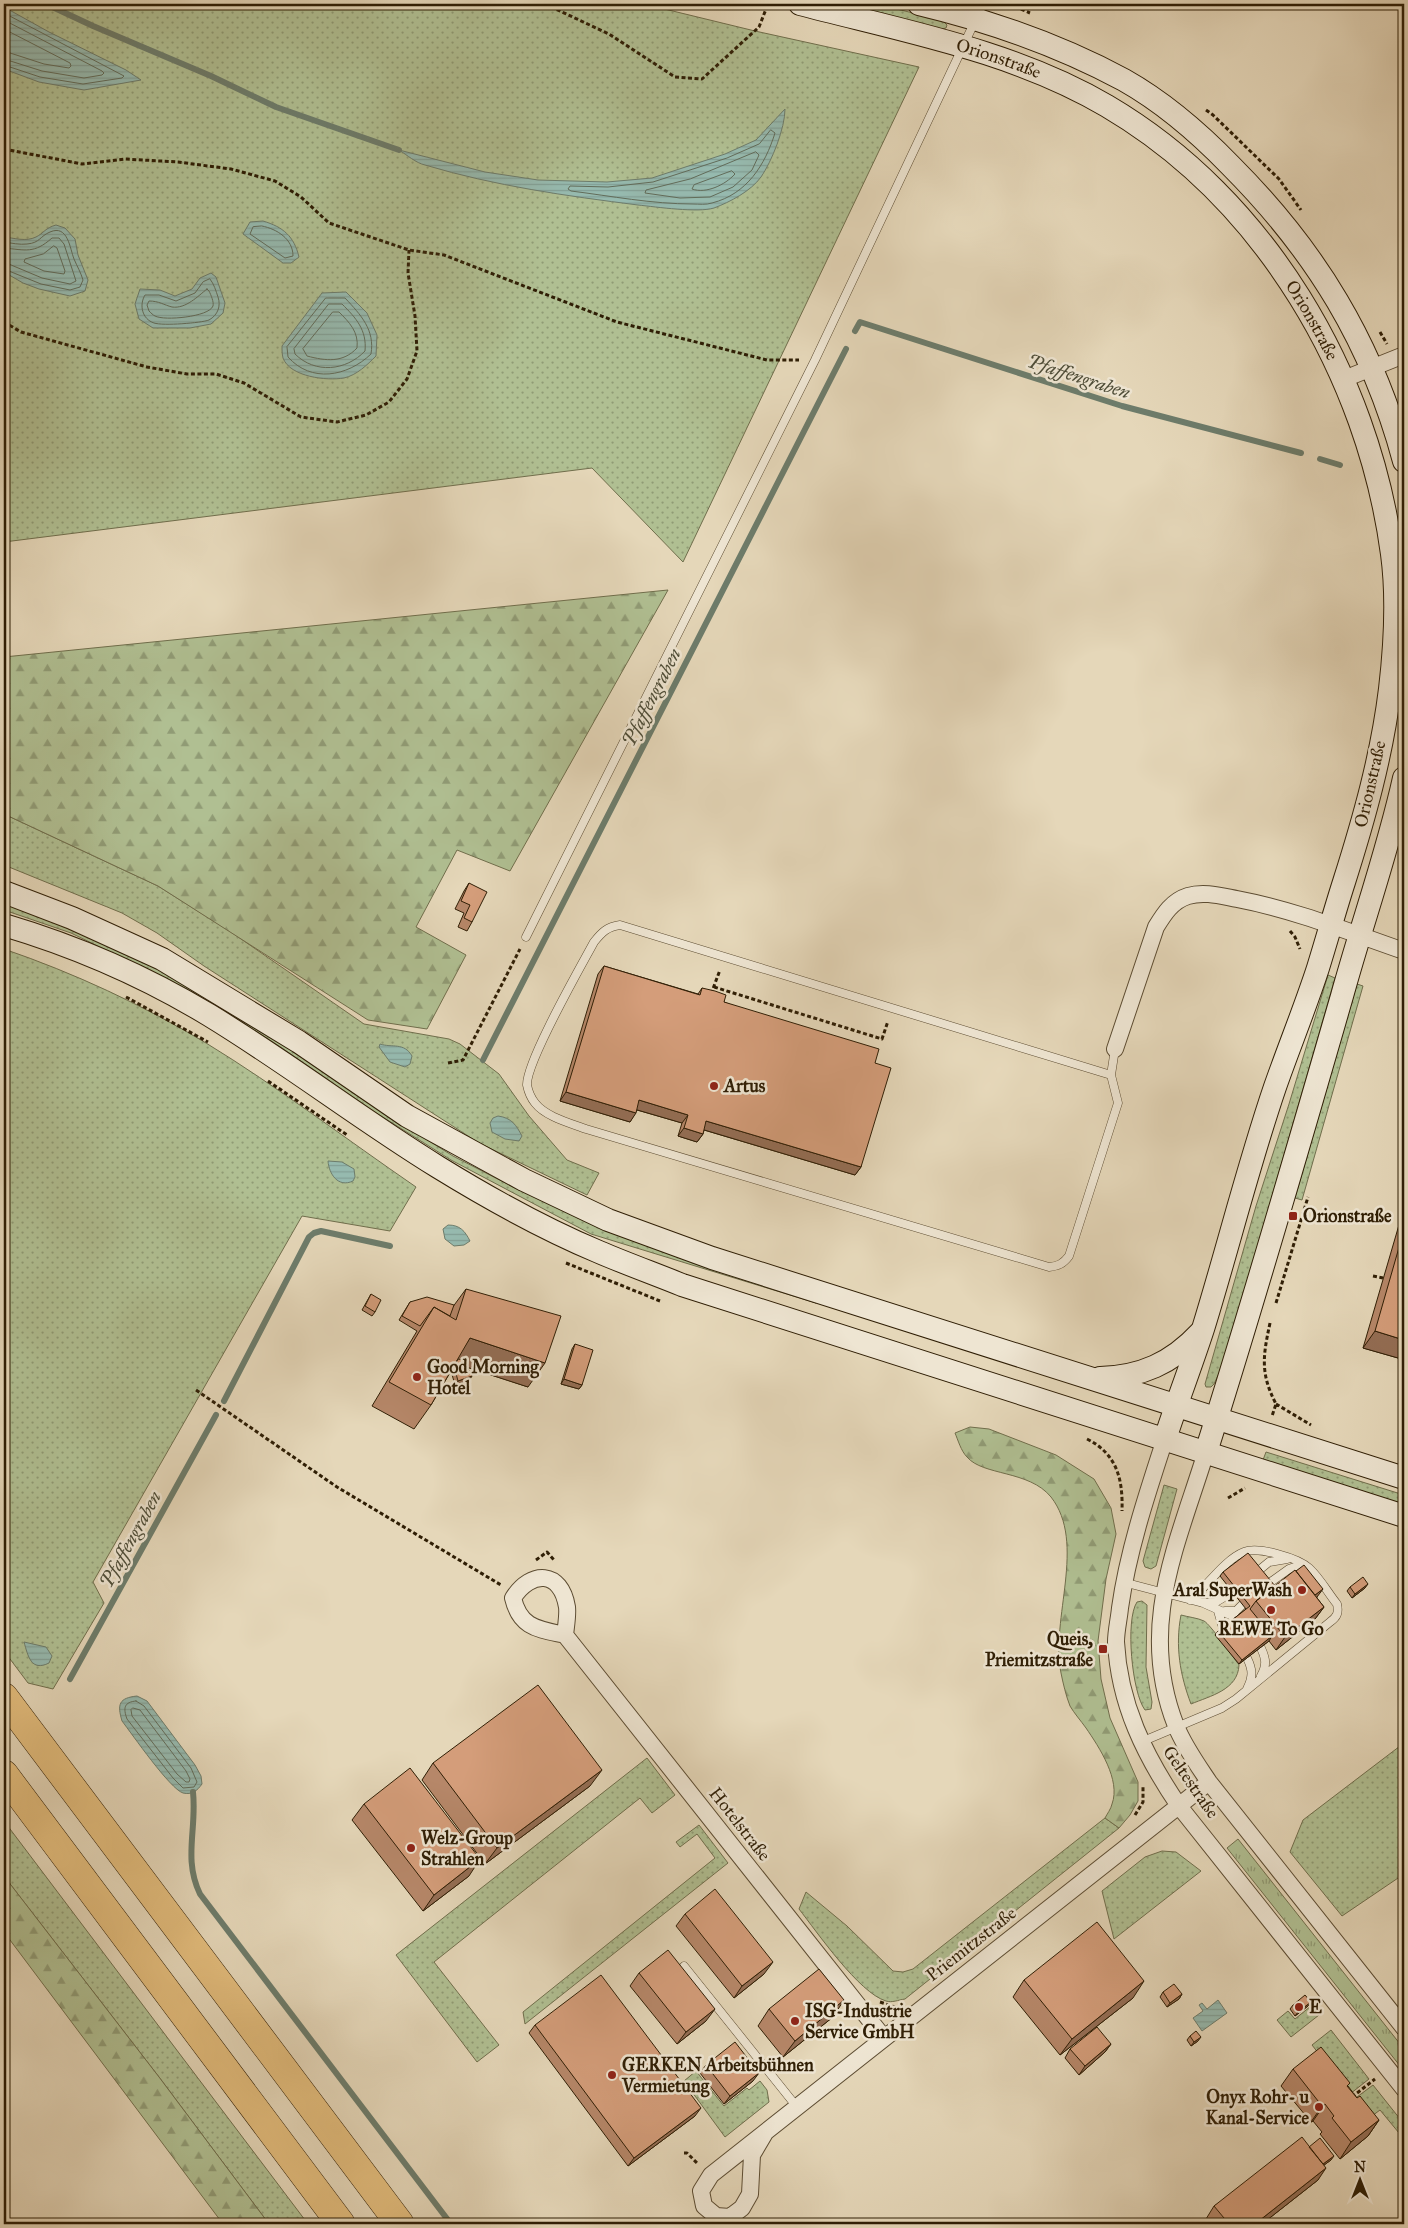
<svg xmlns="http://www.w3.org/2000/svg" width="1408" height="2228" font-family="'IM FELL Great Primer',serif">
	<defs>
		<pattern id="grass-dots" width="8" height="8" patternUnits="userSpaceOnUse" patternTransform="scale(1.25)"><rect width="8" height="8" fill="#b0bf92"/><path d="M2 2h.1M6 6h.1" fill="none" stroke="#909b75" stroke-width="1.8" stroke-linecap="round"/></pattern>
		<pattern id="forest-firs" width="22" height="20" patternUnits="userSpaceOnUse" patternTransform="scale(1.25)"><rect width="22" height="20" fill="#b0bf92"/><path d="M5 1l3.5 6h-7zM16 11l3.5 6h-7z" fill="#909b75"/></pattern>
		<pattern id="park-tufts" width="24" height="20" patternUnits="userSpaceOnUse" patternTransform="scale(1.25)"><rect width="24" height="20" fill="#b0bf92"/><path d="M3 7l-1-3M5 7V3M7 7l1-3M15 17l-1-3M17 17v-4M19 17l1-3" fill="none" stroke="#909b75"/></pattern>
		<pattern id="water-rules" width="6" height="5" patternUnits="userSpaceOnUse" patternTransform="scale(1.25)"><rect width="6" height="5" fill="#96baaf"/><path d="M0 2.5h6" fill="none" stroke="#829f95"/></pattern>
	</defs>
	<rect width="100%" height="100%" fill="#e5d7b9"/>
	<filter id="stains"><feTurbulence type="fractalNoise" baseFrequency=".004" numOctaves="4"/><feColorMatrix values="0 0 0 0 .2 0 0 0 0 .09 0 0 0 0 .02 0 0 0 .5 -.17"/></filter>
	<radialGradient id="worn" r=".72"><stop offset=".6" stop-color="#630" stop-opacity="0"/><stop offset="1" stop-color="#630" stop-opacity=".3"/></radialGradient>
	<!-- grass -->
	<path fill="url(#grass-dots)" stroke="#706e4c" d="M4,4h640l111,27 164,36 -236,495 -91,-94 -588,74z
		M837,4h39l66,16 5,5 -1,3 -4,1z
		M4,814l154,72 73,46 133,92 85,15 11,5 39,30 30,42 38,44 32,13 -12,22 -108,-52 -275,-177 -47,-33 -35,-20 -118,-48z
		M4,902l130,54 92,50 155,105 72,45 64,33 81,35 218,79 -225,-69 -140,-74 -73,-46 -96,-66 -60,-39 -42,-23 -109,-53 -67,-23z
		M4,949c70,24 139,56 202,94 72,44 140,96 210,144l-26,44 -88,-15 -209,366 11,21 -51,86 -25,-6 -24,-32z
		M1328,975l7,3 -111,385 -10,21 -3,3h-5l-1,-3 51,-178 33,-102z
		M1357,984l6,2 -61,214 -7,-2z
		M1266,1452l138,43v10l-141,-45z
		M1164,1485l13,4 -21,77 -5,3 -6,-2 -2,-6z
		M1142,1601l5,4 -1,62 6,35 -1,7 -6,1c-13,-17 -20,-90 -8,-108z
		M1181,1615c7,2 17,3 23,6 6,3 29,36 35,44 -1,25 -29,31 -48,39 -11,-29 -16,-58 -10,-89z
		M1404,1743v131l-62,42 -52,-64 13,-32z
		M647,1758l28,37 -23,18 -12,-15 -206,164 65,83 -22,17 -81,-107z
		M1105,1818l14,10 -214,171c-7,1 -13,4 -19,2 -27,-8 -69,-69 -87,-92l7,-17 41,34 46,45 10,1 10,-3z
		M4,1821l304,403h-39l-110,-147 -155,-201z
		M699,1825l29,38 -203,161 -2,-12 192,-154 -18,-24 -17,13 -4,-5z
		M1162,1851l14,1 25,19 -87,68 -12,-48 43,-34z
		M1311,2006l8,9 -28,22 -14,-17 11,-9 7,8z
		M1331,2030l38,49 -19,15 -38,-49z
		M696,2071l28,35 23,-18 2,2 11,-9 7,9 2,12 -44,35 -41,-56z
		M1373,2085l31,39v15l-24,-29 -12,9 -15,-19z"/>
	<!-- forest -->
	<path fill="url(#forest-firs)" stroke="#706e4c" d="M668,590l-158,281 -53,-21 -41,77 50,28 -39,74 -59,-9 -210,-134 -154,-72v-157z
		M970,1427l19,2 67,26 38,24 17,29 5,26 -10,45 -8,62 3,38 9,39 28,64v19l-8,14 -11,13 -14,-10c2,-4 6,-9 7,-14 9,-24 -13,-57 -26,-76 -5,-7 -12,-15 -16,-22 -4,-10 -7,-23 -9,-33 -11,-54 26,-130 -10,-176 -22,-27 -68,-21 -84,-40 -6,-6 -9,-17 -12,-24z
		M4,1876l155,201 110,147h-46l-219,-292z"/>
	<!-- park -->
	<path fill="url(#park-tufts)" stroke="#706e4c" d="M1238,1839l166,210v22l-177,-223z"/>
	<!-- water -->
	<path fill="url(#water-rules)" stroke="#6d7c6b" d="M4,7l45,25 77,38 15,10 -57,10 -45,-8 -35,-13z
		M785,109c0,19 -13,52 -24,68 -10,14 -31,25 -47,31 -16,5 -57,-1 -76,-3 -71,-9 -143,-19 -213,-40 -9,-2 -18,-10 -26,-15l86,22 53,8 69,2 45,-4 73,-24 31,-14z
		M263,221c20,6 31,15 36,36l-8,6h-8l-40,-29 7,-12z
		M56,225l9,3 10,11 3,16 10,25 -3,11 -15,5 -31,-7 -16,-6 -19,-11v-35c10,1 22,5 32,0 8,-4 9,-9 20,-12z
		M211,273l5,4 9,26 -2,10 -12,11 -21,4h-37l-14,-9 -4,-15 5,-15 20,1 15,6 17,-7 8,-11z
		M346,292l21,21 10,22 -1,21c-9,9 -19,19 -32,22 -17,3 -54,-1 -61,-20 -1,-4 -1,-8 -1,-12l40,-53z
		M380,1044c12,4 24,-2 32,12l-2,8 -5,3 -15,-5 -11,-15z
		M498,1116c14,2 18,9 24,20l-3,5 -14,-2 -13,-7 -2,-9 3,-5z
		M328,1161l14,1 12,7 1,8 -2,4c-15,7 -24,-7 -25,-20z
		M448,1225c12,0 17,6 22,16l-6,4 -10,1 -9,-7 -2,-10z
		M24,1642l22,5 6,9 -3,7c-18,9 -21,-7 -25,-21z
		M137,1696l10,5 48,64 6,11 1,8c-5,7 -10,11 -19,9 -13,-4 -51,-59 -61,-72 -5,-17 -3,-23 15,-25z
		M1218,2000l9,13 -25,18 -9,-13 10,-7 -4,-6 3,-2 5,6z"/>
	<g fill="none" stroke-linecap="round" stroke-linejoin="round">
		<!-- shore -->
		<path stroke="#626c5a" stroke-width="1" d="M4,13l120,63 -2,2 -39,6 -43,-7 -36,-12
			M4,20l98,51 2,2 -2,2 -18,3 -42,-7 -38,-12
			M4,29l66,34 1,3 -2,2 -25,-4 -40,-13
			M771,130l4,3c-10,32 -28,61 -63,70 -6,2 -13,1 -19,1 -41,0 -82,-8 -122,-13l-3,-2 2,-3 38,1 45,-5 74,-24 32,-14z
			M756,152l3,3 -7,15 -19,17 -23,10 -30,1 -35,-5 1,-3 44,-11z
			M732,171l3,3c-10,11 -29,20 -43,15l2,-4z
			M262,226c15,3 31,13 31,30l-8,2 -35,-24 3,-7z
			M4,242c7,1 16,3 23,2 13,-1 13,-8 23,-12 18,-8 20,17 24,27 3,7 7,14 9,21l-3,7 -10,3 -29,-6 -37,-15
			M54,246l3,2 8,23 -1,3 -20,-3 -20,-9 1,-3 18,-5z
			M4,248c22,2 30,6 48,-10h7l5,6 12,37 -6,3 -28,-6 -38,-16
			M210,279c4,5 6,12 8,18 3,9 0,18 -9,23 -8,3 -46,6 -55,3 -12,-4 -15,-18 -9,-28h14l17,6 19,-8 8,-11z
			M207,289l2,2c2,4 5,11 4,15 -4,11 -49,15 -58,10 -1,0 -5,-4 -6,-5l-2,-6 2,-4c10,0 15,4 23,6 14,2 26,-11 35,-18z
			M326,298h19c16,17 30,32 26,56 -24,23 -60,29 -83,3l-1,-10z
			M329,304h13c14,14 25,26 23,47 -19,20 -50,23 -70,3l-1,-5z
			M333,312h6c10,10 20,20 18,36 -14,15 -31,13 -50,8l-4,-7z
			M136,1701l8,5 47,62 6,14 -3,5 -11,1 -10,-10 -46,-59c-4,-11 -3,-17 9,-18z
			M133,1708l7,2 46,61 4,8 -1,3h-3l-9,-8 -45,-58 -1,-6z"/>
		<!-- stream -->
		<path stroke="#6d7c6b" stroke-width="6" d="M46,4l47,22 118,50 65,31 123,43
			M855,331l5,-9 262,84 179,47
			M1320,459l20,6
			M483,1060l363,-711
			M224,1401l85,-164 5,-4 7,-2 69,15
			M70,1679l146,-264
			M193,1792c4,37 -10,67 7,102l251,330"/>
		<defs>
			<path id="lane" d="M526,937l289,-577 168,-356
				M1111,1075l7,28 -49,153c-6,8 -11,10 -20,11l-463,-138c-16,-6 -40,-12 -51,-26 -4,-5 -7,-13 -8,-18 -1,-23 53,-117 67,-143 8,-10 13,-15 26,-17l491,150 4,-26
				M1258,1571l11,-9 18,-3
				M1123,1582l80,21 34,15
				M1268,1584l21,-15 14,-5
				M1203,1603l13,-1 15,-9
				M1218,1611l5,17
				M1225,1611h11l6,-6
				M1261,1648c5,11 6,17 0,28
				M1247,1658c6,12 6,19 0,31
				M1141,1742l81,-34 14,-9 94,-77c7,-5 9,-9 7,-18 -9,-11 -17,-26 -28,-36 -11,-10 -51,-22 -65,-16 -20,8 -37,35 -54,48
				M684,1966l113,141"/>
			<path id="street" d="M1344,379l60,-24
				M1115,1049l41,-122c8,-13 16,-26 32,-31 16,-5 33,0 49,3 58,11 112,33 167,52
				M1165,1439c-18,55 -37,112 -45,169 -1,11 -4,23 -4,34 3,62 29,114 63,164l225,283
				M1206,1452c-29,94 -69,175 -30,274 8,20 21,38 33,56l195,246
				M565,1635c-27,-6 -45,-7 -52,-37 18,-28 48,-28 54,9 1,8 -1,19 -2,28l319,403
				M765,2133l-13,22 -2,39 -8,14 -12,9 -14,-1 -12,-10 -3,-15 10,-16 498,-393"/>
			<g id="secondary">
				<path id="s1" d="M800,4c103,27 214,47 307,102 158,93 261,268 285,448 6,44 3,92 -2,135 -8,66 -26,130 -46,193 -9,28 -17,57 -26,86 -13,40 -29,79 -43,119 -27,79 -47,161 -72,242 -12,37 -26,73 -38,110"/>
				<path d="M919,4c71,17 140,41 205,76 39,22 75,53 106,85 86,86 142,178 174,296"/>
				<path d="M4,892l68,26 90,41 137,83 108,74 117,64 84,40 104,38 692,220"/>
				<path d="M4,925c71,21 142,52 205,90 79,48 151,104 229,152 52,32 106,62 161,85 28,12 56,22 83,33l722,231"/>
				<path d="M1100,1378c41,-1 72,-15 100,-45"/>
				<path d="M1206,1452c48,-151 92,-304 136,-456 20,-73 46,-145 62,-218"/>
			</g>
			<path id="highway" d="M4,1697l396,527
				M4,1774l337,450"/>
		</defs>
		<!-- lane casing -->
		<use href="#lane" stroke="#5c4c32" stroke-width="9"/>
		<!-- street casing -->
		<use href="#street" stroke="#5c4c32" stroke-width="18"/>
		<!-- secondary casing -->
		<use href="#secondary" stroke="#2f1e05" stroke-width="24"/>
		<!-- highway casing -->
		<use href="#highway" stroke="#2f1e05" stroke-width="29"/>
		<!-- path -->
		<path stroke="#2f1e05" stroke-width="3" stroke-dasharray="4 2.5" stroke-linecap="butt" d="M545,4l64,30 66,43 27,2 57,-52 9,-23
			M1009,4l21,9
			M1206,110l7,5 66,64 22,31
			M4,149l78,15 43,-5 53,3 53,7 44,12 26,16 28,26 80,27 35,5 173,67 150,38h32
			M4,322l17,10 126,35 40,7h29l28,9 57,34 36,5 29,-7 23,-13 18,-23 10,-28 -2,-35 -7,-43 1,-23
			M1380,332l7,12
			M1401,375l3,9
			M1290,931l5,6 5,12
			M714,987l168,52 6,-18
			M711,994l9,-24
			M126,997l82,45
			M448,1063l15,-3 57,-111
			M268,1081l79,54
			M566,1263l94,38
			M1373,1276l10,2
			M1276,1303l32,-106
			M1270,1323c-7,33 -10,50 6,81l-4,12
			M461,1380l5,13
			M196,1390l141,97 164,98
			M1276,1404l35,21
			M1087,1439c30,15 36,40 35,72
			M1228,1498l17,-10
			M536,1560l11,-8 8,9
			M1135,1815l8,-13v-16
			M880,2002l15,5
			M1352,2097l23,-18
			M684,2153h3l11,11"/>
		<!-- lane -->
		<use href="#lane" stroke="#eee5d2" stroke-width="8"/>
		<!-- street -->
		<use href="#street" stroke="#eee5d2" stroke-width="16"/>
		<!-- secondary -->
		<use href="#secondary" stroke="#eee5d2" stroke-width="22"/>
		<!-- highway -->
		<use href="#highway" stroke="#e2bc7c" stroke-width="28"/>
	</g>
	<!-- wall -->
	<path fill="#b68769" stroke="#2f1e05" d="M469,883l3,39 -5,9 -9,-4 6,-14 -9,-4 9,-18z
		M604,966l94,28 4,-6 22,14 151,61 -14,104 -6,8 -151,-45 -1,4 -6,8 -19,-6 4,-13 -45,-13 -7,12 -70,-21 38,-127z
		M1404,1214v136l-6,8 -35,-10 38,-130z
		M466,1289l62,98 -61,-20 5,9 -3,4 -14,5 -4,-14 -20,34 -17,24 -42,-23 45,-75 -18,-11 11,-18 42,6z
		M371,1294l4,18 -3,4 -10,-6z
		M575,1344l7,41 -3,4 -18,-5 11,-35z
		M1223,1572l94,25v1l7,9 -9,12 -39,31 -7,-9 -30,23 -24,-29 3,-4 28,-22 -26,-33z
		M1350,1587l15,1 -13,10 -5,-7z
		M433,1763l157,23 -105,78 -63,-84z
		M364,1804l105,72 -46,35 -71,-91z
		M685,1914l79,60 -30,24 -58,-72z
		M639,1973l67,48 -29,23 -47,-58z
		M1024,1980l109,18 -73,57 -47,-58z
		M1163,1992l19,2 -3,5 -12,8 -7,-10z
		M1311,2002l-3,4 -13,10 -5,-7 3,-4z
		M769,2009l64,8 -50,40 -25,-31z
		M535,2025l160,91 -67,50 -99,-133z
		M1190,2036l8,5 -7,5 -4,-6z
		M1111,2044l-6,8 -26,23 -14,-17 5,-9z
		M706,2065l47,16 -29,23 -24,-31z
		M1293,2069l55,17 9,12 22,22 -11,16 -28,23 -20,-25 2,-2 -9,-11 -2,1 -30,-36z
		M1309,2147l22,13 -7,5 -6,15 -56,44h-52l-4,-5 8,-13z"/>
	<!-- shaded-wall -->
	<path fill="#946e55" stroke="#2f1e05" d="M566,1092l70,21 -6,9 -70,-21z
		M639,1100l49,15 -6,8 -48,-14z
		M706,1121l155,46 -6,8 -154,-46z
		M684,1128l19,6 -6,8 -19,-6z
		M1375,1331l29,9v10l-6,8 -35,-10z
		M470,1338l75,25 -17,24 -74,-24z
		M472,1376l-3,4 -14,5 3,-4z
		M564,1379l18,6 -3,4 -18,-5z
		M1368,1584l-3,4 -13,10 3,-4z
		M1323,1589l-6,8 -12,10 6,-9z
		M1324,1607l-9,12 -39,31 9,-13z
		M1272,1636l-3,5 -30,23 3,-4z
		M602,1770l-12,16 -105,78 12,-16z
		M480,1859l-11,17 -46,35 11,-16z
		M773,1962l-9,12 -30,24 8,-12z
		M1144,1981l-11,17 -73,57 12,-16z
		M1182,1994l-3,5 -12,8 3,-4z
		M844,2000l-11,17 -50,40 12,-16z
		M1311,2002l-3,4 -13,10 3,-4z
		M715,2009l-9,12 -29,23 9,-12z
		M1201,2037l-3,4 -7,5 3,-4z
		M1111,2044l-6,8 -26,23 6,-9z
		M759,2073l-6,8 -29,23 6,-8z
		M1325,2104l-12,17 -2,1 11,-16z
		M701,2108l-6,8 -67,50 6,-8z
		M1379,2120l-11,16 -28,23 11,-17z
		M1334,2156l-3,4 -15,11 3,-4z
		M1326,2168l-8,12 -56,44h-7z"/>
	<!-- building -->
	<path fill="#d49d7a" stroke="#2f1e05" d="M469,883l18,9 -15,30 -8,-4 6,-13 -9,-4z
		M604,966l96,29 2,-7 13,3 11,4 -2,7 155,47 -4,14 16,5 -30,99 -155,-46 -3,13 -19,-6 4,-13 -49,-15 -3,13 -70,-21z
		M1404,1230v110l-29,-9z
		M466,1289l95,27 -16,47 -75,-25 -39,67 -42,-23 45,-75 22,13z
		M371,1294l10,6 -6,12 -10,-6z
		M427,1297l27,8 -4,11 -16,-9 -14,19 -18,-10 8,-14z
		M575,1344l18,6 -11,35 -18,-6z
		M458,1359l5,1 9,16 -14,5 -4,-15z
		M1248,1553l27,33 -19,15 -6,8 22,27 -30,24 -24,-29 32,-25 -27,-34z
		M1304,1565l19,24 -8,6 -19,-24z
		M1295,1570l29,37 -39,30 -29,-36z
		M1363,1577l5,7 -13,10 -5,-7z
		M538,1685l64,85 -105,78 -64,-85z
		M410,1768l70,91 -46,36 -70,-91z
		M715,1889l58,73 -31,24 -57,-72z
		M1097,1922l47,59 -72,58 -48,-59z
		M668,1950l47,59 -29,23 -47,-59z
		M819,1969l25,31 -49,41 -26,-32z
		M601,1975l100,133 -67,50 -99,-133z
		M1174,1984l8,10 -12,9 -7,-11z
		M1305,1995l6,7 -13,10 -5,-7z
		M1097,2027l14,17 -26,22 -15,-17z
		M1196,2031l5,6 -7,5 -4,-6z
		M735,2042l24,31 -29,23 -24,-31z
		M1321,2047l29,36 -3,3 10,12 3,-2 19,24 -28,22 -19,-24 2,-2 -9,-12 -3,2 -29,-37z
		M1302,2137l24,31 -71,56h-26l-15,-18z
		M1320,2138l14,18 -11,8 -14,-17z"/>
	<!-- markers -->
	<g fill="#8f2418" stroke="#eee5d2" stroke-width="2">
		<circle cx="714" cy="1086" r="5"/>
		<rect x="1288" y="1211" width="10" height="10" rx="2.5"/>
		<circle cx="417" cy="1377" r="5"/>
		<circle cx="1302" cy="1590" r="5"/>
		<circle cx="1271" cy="1610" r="5"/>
		<rect x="1098" y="1644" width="10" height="10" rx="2.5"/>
		<circle cx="411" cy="1848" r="5"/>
		<circle cx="1299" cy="2007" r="5"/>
		<circle cx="795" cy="2021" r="5"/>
		<circle cx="612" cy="2075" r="5"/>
		<circle cx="1319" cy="2107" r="5"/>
	</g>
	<g text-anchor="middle" stroke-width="5" stroke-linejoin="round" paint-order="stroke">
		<!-- street labels -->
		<g font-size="18" fill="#2f1e05" stroke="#eee5d2">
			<text dy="6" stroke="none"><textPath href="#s1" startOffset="206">Orionstraße</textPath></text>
			<text dy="6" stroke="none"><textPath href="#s1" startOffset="625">Orionstraße</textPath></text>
			<text transform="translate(1370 784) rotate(-77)" y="6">Orionstraße</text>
			<text transform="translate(1191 1782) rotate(55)" y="6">Geltestraße</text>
			<text transform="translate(740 1824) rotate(52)" y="6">Hotelstraße</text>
			<text transform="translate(971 1944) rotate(-38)" y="6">Priemitzstraße</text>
		</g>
		<!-- poi labels -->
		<g font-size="18" font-weight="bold" fill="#2f1e05" stroke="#eee5d2" text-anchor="start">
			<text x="724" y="1092">Artus</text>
			<text x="1303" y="1222">Orionstraße</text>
			<text x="427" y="1373">Good Morning<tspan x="427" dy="21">Hotel</tspan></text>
			<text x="1292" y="1596" text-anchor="end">Aral SuperWash</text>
			<text x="1271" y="1635" text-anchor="middle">REWE To Go</text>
			<text x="1093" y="1645" text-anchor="end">Queis,<tspan x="1093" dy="21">Priemitzstraße</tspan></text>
			<text x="421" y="1844">Welz-Group<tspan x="421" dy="21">Strahlen</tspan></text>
			<text x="1309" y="2013">E</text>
			<text x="805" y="2017">ISG-Industrie<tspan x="805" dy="21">Service GmbH</tspan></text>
			<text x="622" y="2071">GERKEN Arbeitsbühnen<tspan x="622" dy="21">Vermietung</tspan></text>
			<text x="1309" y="2103" text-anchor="end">Onyx Rohr- u<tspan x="1309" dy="21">Kanal-Service</tspan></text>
		</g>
		<!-- water labels -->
		<g font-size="19" font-style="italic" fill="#4e4d38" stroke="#eee5d2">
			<text transform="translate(1079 376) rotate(18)" y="7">Pfaffengraben</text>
			<text transform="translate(651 697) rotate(-63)" y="7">Pfaffengraben</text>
			<text transform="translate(130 1539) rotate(-61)" y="7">Pfaffengraben</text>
		</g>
	</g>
	<!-- margin -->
	<rect width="1408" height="2228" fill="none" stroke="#e5d7b9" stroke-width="20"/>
	<rect x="5" y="5" width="1398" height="2218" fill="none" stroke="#2f1e05" stroke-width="2.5"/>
	<rect x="10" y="10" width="1388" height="2208" fill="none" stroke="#2f1e05"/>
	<!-- north arrow -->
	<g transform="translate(1360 2180)" stroke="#eee5d2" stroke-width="4" paint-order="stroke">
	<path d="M0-4L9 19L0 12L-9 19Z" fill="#2f1e05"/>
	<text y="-8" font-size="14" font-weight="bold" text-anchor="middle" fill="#2f1e05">N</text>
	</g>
	<rect width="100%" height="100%" filter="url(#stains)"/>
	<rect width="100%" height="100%" fill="url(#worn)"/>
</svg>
